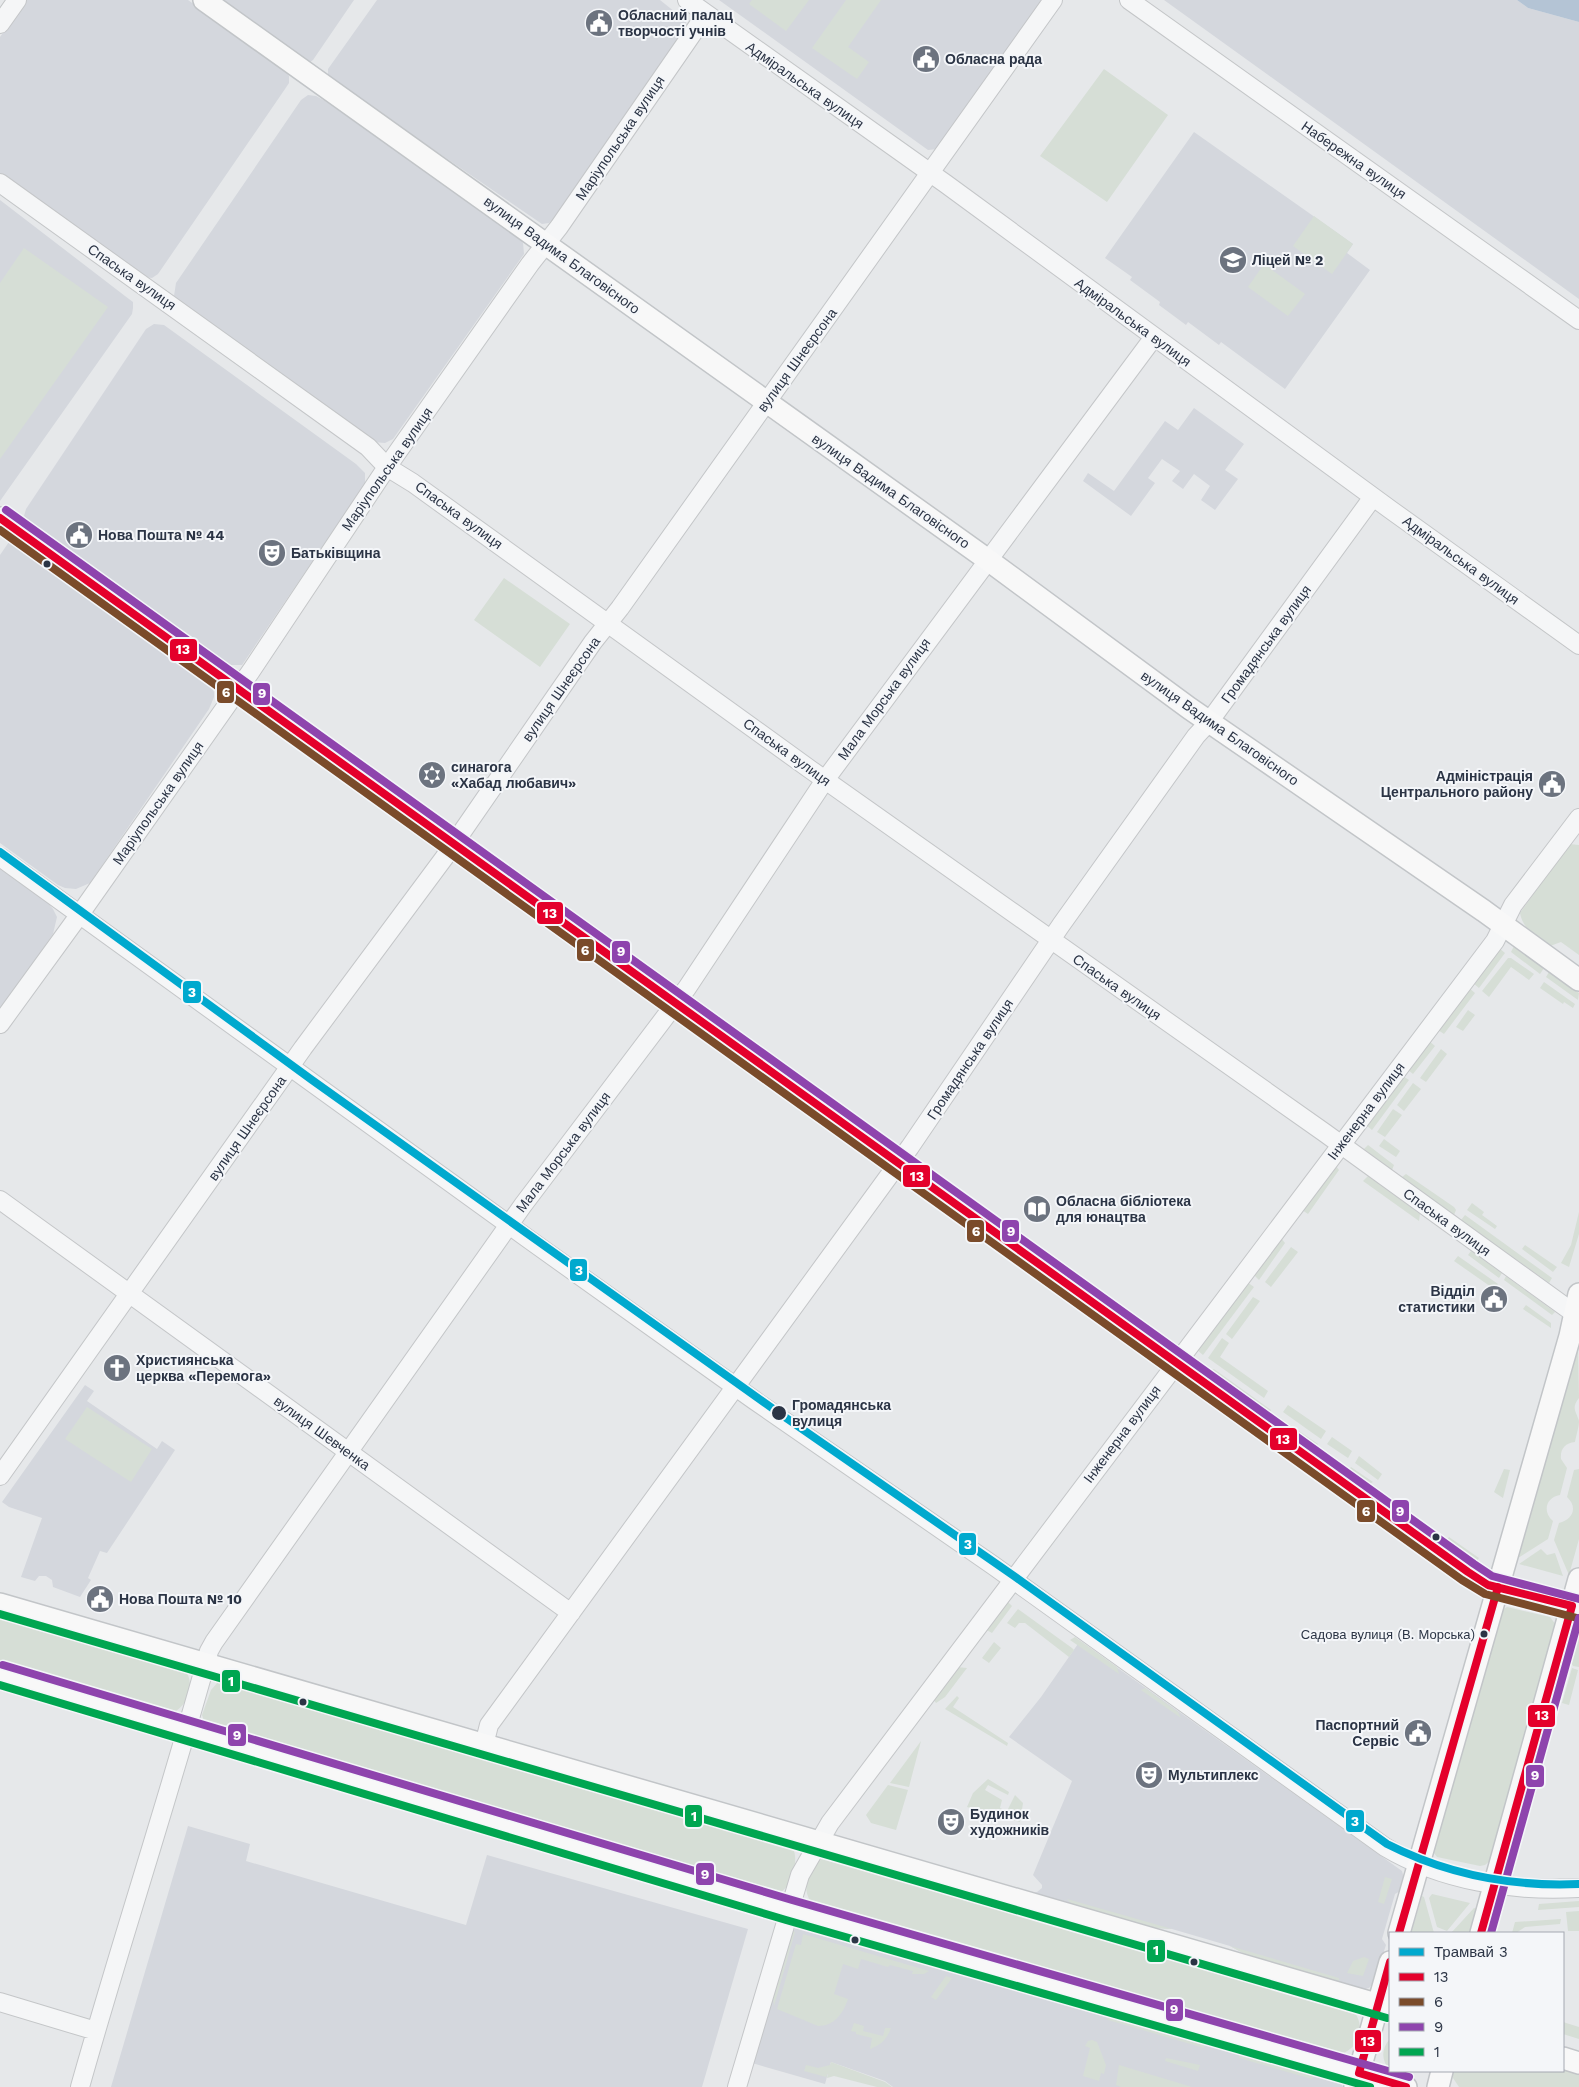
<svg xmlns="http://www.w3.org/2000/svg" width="1579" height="2087" font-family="'Work Sans',sans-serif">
	<rect width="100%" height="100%" fill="#e6e8ea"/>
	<!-- built -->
	<path fill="#d4d7dd" d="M27,0h161l97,70 4,6v7l-4,6 -127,185 -6,4 -7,-1 -145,-104v-136z
		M222,0h132l-41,60 -3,2z
		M377,0h283l25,20 2,6 -132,192 -6,5 -7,1 -214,-147v-8z
		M719,0h327l-109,149 -9,1z
		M1164,0h353l11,8 51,14v277z
		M308,95l8,1 9,5 194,136 4,6 1,11 -131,185 -8,4 -12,-1 -193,-140 -6,-6 2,-13 125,-183z
		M1194,132l159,112 -6,9 23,17 -85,119 -64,-47 -2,3 -31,-23 -2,3 -27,-20 1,-3 -30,-22 2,-3 -27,-19z
		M0,200l125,96 8,6v6l-1,6 -132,187z
		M154,324l10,1 192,139 9,9v11l-123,181h-17l-9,-5 -186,-134 -6,-10 2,-7 120,-180z
		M1194,408l50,36 -19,26 13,9 -23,31 -14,-10 9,-14 -16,-12 -11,15 -11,-8 8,-10 -18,-12 -14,19 7,5 -24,33 -48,-35 5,-8 26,18 51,-70 13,9z
		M11,539l191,137 7,6 5,10v5l-5,12 -119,174 -14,6 -11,-1 -7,-3 -58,-42v-288z
		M0,869l48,34 5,6 4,8 -4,17 -53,77z
		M85,1385l9,6 -7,10 70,48 5,-8 13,9 -68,103 -7,-2 -12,27 3,2 -11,17 -27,-10 -1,-7 -6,-4h-7l-4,5 -14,-4 21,-59 -33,-11 -7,-5z
		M1080,1641l322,230 2,7 -2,12 -7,4 -13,45 4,6 -12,37 -5,6 -8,2 -105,-30 -26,-14 -58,-17 -32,-2 -111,-33 8,-2 5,-4v-3l-9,-10 39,-94 -63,-44 32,-40z
		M188,1826l62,18 -4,17 220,64 21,-70 261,74 -46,158h-591z
		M804,1923l535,155 4,9h-450l-8,-6 -54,-19 -6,22 -73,-21 40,-130 5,-7z"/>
	<!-- green -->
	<path fill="#d6ded6" d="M752,0h57l-23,31 -37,-27z
		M846,0h35l-33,47 21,15 -12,17 -45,-31z
		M1104,69l64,46 -61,87 -67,-46z
		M1314,216l39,28 -21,30 -39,-28z
		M24,248l84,59 -108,152v-176z
		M1264,264l41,30 -17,22 -40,-29z
		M504,578l66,46 -30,43 -66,-47z
		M1569,844l10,1v110l-18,-13 -11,4c-13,-9 -27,-16 -30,-33z
		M1514,946l30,22 -4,6 -29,-22z
		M1499,948l6,5 -26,35 -6,-5z
		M1508,958h3l23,16 -5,6 -18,-13 -22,30 -7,-6z
		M1549,972l30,21 -1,7 -32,-23z
		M1544,982l31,22 -2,4 -9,-6 -1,2 -23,-16z
		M1469,988l6,5 -31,41 -6,-4z
		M1468,1010l7,5 -12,16 -7,-4z
		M1429,1041l6,5 -22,28 -5,-4z
		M1441,1049l6,5 -21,28 -6,-4z
		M1403,1076l6,4 -37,50 -6,-5z
		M1413,1083l8,6 -17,22 -7,-6z
		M1393,1109l9,6 -17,22 -8,-5z
		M1384,1139l16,12 -4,6 -17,-11z
		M1368,1145l26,20 -2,5 -28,-21z
		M1336,1166l3,4 -31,44 -6,-4z
		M1406,1174l48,33 2,3 -2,5 -52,-38z
		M1368,1176l52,38 -1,7 -56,-40z
		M1472,1203l12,9 -2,3 15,11 -2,3 -28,-19z
		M1579,1212v22l-10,33 -8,-4 10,-18z
		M1465,1215l87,63 -3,5 -88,-63z
		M1281,1238l4,5 -26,37 -6,-6z
		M1525,1245l32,22 -4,5 -31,-23z
		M1291,1247l7,5 -27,35 -6,-5z
		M1471,1251l31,22 -3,5 -31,-23z
		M1458,1256l40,28 -4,5 -40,-28z
		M1506,1276l49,36 -3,3 -48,-35z
		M1247,1282l7,5 -51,68 -7,-6z
		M1253,1297l7,4 -28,38 -6,-5z
		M1526,1305l25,18v5l-28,-19z
		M1222,1338l7,5 -9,14 48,34 -4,7 -56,-40z
		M1578,1345l1,53c-8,10 -3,13 0,23 0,6 -3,15 -4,21 -10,1 -15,7 -14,17l6,9 -7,27c-14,2 -18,17 -7,26l-5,18 -30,19z
		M1214,1369l57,41 -3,5 -61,-43z
		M1288,1405l38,26 -5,8 -38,-27z
		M87,1407l65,42 -21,33 -66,-43z
		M1277,1416l41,28 -3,5 -41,-29z
		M1332,1437l20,14 -4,7 -21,-14z
		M1359,1456l23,18 -4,6 -23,-17z
		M1351,1467l22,15 -7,4 -19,-14z
		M1504,1469l6,1 -7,28 -9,-6z
		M1579,1469v70l-10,36 -15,-35 5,-17c14,-3 19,-16 8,-26l7,-27z
		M1449,1537l30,21 -3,4 -30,-21z
		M1541,1549l6,6 8,-2 8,23 -44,-12z
		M1007,1601l5,5 -20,27 -7,-4z
		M1507,1607l43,10 6,8 -66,236 -5,4 -5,1 -43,-9 -3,-4 -1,-6 69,-237z
		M1018,1609l54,39 2,2 -5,7 -44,-34h-6l-4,5 -8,-5z
		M0,1613l181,53c17,13 8,44 -13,48l-168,-48z
		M1573,1636h6v31l-6,-1 -6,-10z
		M1075,1637l42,30 2,7 -49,-34z
		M994,1642l7,6 -12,15 -7,-5z
		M957,1667l10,1 -22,29 -9,6 -3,-4z
		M1572,1668l6,2 -9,35 -7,-2z
		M226,1680l554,160c4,2 10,4 13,9 6,10 -1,37 -12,43 -2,1 -5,1 -7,2l-560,-165 -9,-5 -3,-9 9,-25 7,-8z
		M1145,1688l33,24 3,6 -40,-28z
		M957,1696l2,2 -6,9 55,36 -1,3 -62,-37z
		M921,1741l-12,46 -19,-4z
		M988,1779l21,13 -1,3 -20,-10 -3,5 17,10 -2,8 7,3 8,-16 8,8 -3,19 -53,-15 6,-14z
		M888,1785l20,5 -12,40 -25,-7 -5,-8z
		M826,1856l522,150c22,16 12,49 -16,49l-512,-146c-24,-13 -13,-42 6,-53z
		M1385,1877l7,2 -8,25 -6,-2z
		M1432,1894l38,9 -23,28 -10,-4 -8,-29z
		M1422,1896l2,1 10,36h-23z
		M1067,1899l105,30 -32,-2 -67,-21z
		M1579,1901v6l-41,3 1,-6z
		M1474,1908l3,1 -7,24h-19z
		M1579,1911v20h-11l-2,-19z
		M1561,1919l-1,5 -35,3 -9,6h-4l3,-11z
		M793,1931l2,1 -21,74 -1,-8z
		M803,1934l126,37 -5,3h-12l1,-3 -23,-6 -2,2 -27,-8 -3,10 -15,-5 -9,30 14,5c-5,14 -13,27 -30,27l-41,-17 19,-65 5,1z
		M887,1946l50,15 -6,6 -47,-14z
		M1230,1946l109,32v6l-83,-24z
		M1364,1957l5,2 -6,17 -16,-3 6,-12z
		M946,1976l6,2 -16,22 -5,-3z
		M1107,2012l99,28 -2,8 -96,-28 -2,-7z
		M1563,2022l16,5v12l-16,-5z
		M854,2023l10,3 -1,5 20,5 2,-8h6c-4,11 -10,17 -21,21l2,-11 -16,-4v-2l-5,-1z
		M1390,2039v31c-9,-9 -9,-22 0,-31z
		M1092,2040l5,2 9,23 -2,9 -3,-1 -2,8 -16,-5 7,-28 -5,-2 3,-5z
		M1241,2048l75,22 -4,9 -7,-2 -66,-19z
		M1166,2058l34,7 -2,6 -33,-10z
		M831,2062l54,20 7,5h-15l-43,-11 -7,2 1,-5 -2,4 -22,-6 2,-6 12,3 12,-3z
		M1119,2065l73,22h-71l-5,-2z
		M1563,2067l16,5v15h-120l-6,-9v-7h110z"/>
	<!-- water -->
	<path fill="#b4c4d5" d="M1517,0h62v22l-51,-14z"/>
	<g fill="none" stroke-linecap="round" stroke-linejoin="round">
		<defs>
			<path id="minor" d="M687,0l259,184 445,326 188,135
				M1129,0l450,320
				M0,24l17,-24
				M0,183l368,264 19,20 26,16 398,287 514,363 250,181
				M0,857l527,381 227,162 240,166 391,281c57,34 128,45 194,41
				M0,1024l80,-110 171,-243 136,-204 143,-203 29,-37 147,-213
				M0,1200l571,413
				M0,1476l303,-428 141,-190 149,-216 27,-34 433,-608
				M484,1745l5,-20 421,-578 151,-222 135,-189 13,-14 164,-225
				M0,2002l96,29
				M80,2087c41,-146 89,-290 129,-436l5,-9 309,-437 164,-217 138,-208 329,-443
				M737,2087l63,-212 30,-52 665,-882 18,-36 66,-87"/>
			<path id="major" d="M204,0l784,560 201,148 295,203 95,69
				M0,518l1468,1054 20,13 84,21
				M0,1604l1390,404
				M0,1675l789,235 617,177
				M1399,1933l171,-597 9,-42
				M1481,1933l98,-354
				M1563,2058l16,5
				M1355,2087l35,-125
				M1438,2087l4,-16"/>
		</defs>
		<!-- minor casing -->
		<use href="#minor" stroke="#c4c6c8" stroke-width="20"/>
		<!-- major casing -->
		<use href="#major" stroke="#c2c5c8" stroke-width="24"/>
		<!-- minor -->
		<use href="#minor" stroke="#f5f6f7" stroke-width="18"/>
		<!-- major -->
		<use href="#major" stroke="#f8f8f8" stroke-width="21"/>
		<defs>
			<path id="bus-1" d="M0,518l1468,1054 20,13 84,21 -91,327
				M1399,1933l99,-346
				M1390,1962l-31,111 47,14"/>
			<path id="bus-2" d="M0,530l1462,1050 23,14 92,24"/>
			<path id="bus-3" d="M6,510l1468,1054 18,12 87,23
				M3,1665l789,235 617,177
				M1491,1933l88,-315"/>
			<path id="bus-4" d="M0,1614l1387,404
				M0,1685l786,235 584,167"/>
		</defs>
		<!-- bus-1 casing -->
		<use href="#bus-1" stroke="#f4f6f9" stroke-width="11"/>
		<!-- bus-2 casing -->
		<use href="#bus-2" stroke="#f4f6f9" stroke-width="11"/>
		<!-- bus-3 casing -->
		<use href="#bus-3" stroke="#f4f6f9" stroke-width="11"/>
		<!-- bus-4 casing -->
		<use href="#bus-4" stroke="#f4f6f9" stroke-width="11"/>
		<!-- bus-1 -->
		<use href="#bus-1" stroke="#e4002b" stroke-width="8"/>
		<!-- bus-2 -->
		<use href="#bus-2" stroke="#7a4b2a" stroke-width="8"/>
		<!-- bus-3 -->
		<use href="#bus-3" stroke="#8e44ad" stroke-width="8"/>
		<!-- bus-4 -->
		<use href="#bus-4" stroke="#00a651" stroke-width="8"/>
		<defs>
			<path id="tram-1" d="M0,852l312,228 467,333 235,163 373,268c61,31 123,43 192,40"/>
		</defs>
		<!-- tram-1 casing -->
		<use href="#tram-1" stroke="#f4f6f9" stroke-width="11"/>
		<!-- tram-1 -->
		<use href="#tram-1" stroke="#00a9ce" stroke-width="8"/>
	</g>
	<!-- icons -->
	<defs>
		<symbol id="civic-disc" viewBox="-11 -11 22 22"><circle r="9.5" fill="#6c737f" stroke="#f4f6f9"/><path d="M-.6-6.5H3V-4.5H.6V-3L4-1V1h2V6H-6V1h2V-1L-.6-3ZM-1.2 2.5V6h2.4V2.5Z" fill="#fff"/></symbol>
		<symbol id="school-disc" viewBox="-11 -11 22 22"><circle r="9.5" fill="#6c737f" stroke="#f4f6f9"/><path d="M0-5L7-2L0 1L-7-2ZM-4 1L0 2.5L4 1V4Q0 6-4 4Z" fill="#fff"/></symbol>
		<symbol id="theatre-disc" viewBox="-11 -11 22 22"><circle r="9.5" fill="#6c737f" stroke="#f4f6f9"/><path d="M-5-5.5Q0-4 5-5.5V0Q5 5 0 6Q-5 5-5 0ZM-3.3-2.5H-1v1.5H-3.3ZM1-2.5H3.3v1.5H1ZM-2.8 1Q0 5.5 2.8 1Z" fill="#fff"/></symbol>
		<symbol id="synagogue-disc" viewBox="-11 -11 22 22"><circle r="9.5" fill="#6c737f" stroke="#f4f6f9"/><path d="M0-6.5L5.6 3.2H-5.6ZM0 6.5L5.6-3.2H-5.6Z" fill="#fff"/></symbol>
		<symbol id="library-disc" viewBox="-11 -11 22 22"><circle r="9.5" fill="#6c737f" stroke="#f4f6f9"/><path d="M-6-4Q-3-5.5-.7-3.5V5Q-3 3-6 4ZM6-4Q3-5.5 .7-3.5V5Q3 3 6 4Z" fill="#fff"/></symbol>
		<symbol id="church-disc" viewBox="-11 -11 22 22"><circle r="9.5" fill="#6c737f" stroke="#f4f6f9"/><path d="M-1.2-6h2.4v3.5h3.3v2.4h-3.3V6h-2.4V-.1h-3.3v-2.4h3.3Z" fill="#fff"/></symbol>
	</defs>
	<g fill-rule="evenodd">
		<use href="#civic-disc" x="583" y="7" width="32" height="32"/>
		<use href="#civic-disc" x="910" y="43" width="32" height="32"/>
		<use href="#school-disc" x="1217" y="244" width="32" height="32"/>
		<use href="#civic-disc" x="63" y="519" width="32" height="32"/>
		<use href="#theatre-disc" x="256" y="537" width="32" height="32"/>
		<use href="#synagogue-disc" x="416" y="759" width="32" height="32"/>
		<use href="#civic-disc" x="1536" y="768" width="32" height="32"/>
		<use href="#library-disc" x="1021" y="1193" width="32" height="32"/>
		<use href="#civic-disc" x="1478" y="1283" width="32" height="32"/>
		<use href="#church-disc" x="101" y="1352" width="32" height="32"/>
		<use href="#civic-disc" x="84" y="1583" width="32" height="32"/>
		<use href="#civic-disc" x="1402" y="1717" width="32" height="32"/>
		<use href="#theatre-disc" x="1133" y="1759" width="32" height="32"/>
		<use href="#theatre-disc" x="935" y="1806" width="32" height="32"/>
	</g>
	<!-- markers -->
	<g fill="#2b3445" stroke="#f4f6f9" stroke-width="2">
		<circle cx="47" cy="564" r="4.5"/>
		<circle cx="779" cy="1413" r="8"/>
		<circle cx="1436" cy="1537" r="4.5"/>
		<circle cx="1484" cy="1634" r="4.5"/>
		<circle cx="303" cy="1702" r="4.5"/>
		<circle cx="855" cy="1940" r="4.5"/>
		<circle cx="1194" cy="1962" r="4.5"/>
	</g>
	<g text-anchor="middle" stroke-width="4" stroke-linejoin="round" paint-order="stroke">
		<!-- bus labels -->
		<g font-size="13" fill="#2b3445" stroke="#f4f6f9" text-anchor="end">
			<text x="1475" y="1639">Садова вулиця (В. Морська)</text>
		</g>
		<!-- poi labels -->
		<g font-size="14" font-weight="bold" fill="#2b3445" stroke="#f4f6f9" text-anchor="start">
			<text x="618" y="20">Обласний палац<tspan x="618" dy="16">творчості учнів</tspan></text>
			<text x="945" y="64">Обласна рада</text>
			<text x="1252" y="265">Ліцей № 2</text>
			<text x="98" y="540">Нова Пошта № 44</text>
			<text x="291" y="558">Батьківщина</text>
			<text x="451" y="772">синагога<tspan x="451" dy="16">«Хабад любавич»</tspan></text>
			<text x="1533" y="781" text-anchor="end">Адміністрація<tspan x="1533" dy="16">Центрального району</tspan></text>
			<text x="1056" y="1206">Обласна бібліотека<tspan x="1056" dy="16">для юнацтва</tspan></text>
			<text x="1475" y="1296" text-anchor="end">Відділ<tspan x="1475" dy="16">статистики</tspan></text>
			<text x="136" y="1365">Християнська<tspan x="136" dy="16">церква «Перемога»</tspan></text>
			<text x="119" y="1604">Нова Пошта № 10</text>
			<text x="1399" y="1730" text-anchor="end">Паспортний<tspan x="1399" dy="16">Сервіс</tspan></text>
			<text x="1168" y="1780">Мультиплекс</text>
			<text x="970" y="1819">Будинок<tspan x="970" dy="16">художників</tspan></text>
		</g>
		<!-- street labels -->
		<g font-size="14" fill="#2b3445" stroke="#f4f6f9">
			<text transform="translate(805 85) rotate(35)" y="5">Адміральська вулиця</text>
			<text transform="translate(620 138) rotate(-56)" y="5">Маріупольська вулиця</text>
			<text transform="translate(1354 160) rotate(35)" y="5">Набережна вулиця</text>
			<text transform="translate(562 255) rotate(36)" y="5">вулиця Вадима Благовісного</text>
			<text transform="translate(132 277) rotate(35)" y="5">Спаська вулиця</text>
			<text transform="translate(1133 322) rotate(36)" y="5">Адміральська вулиця</text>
			<text transform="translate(797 360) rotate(-54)" y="5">вулиця Шнеєрсона</text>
			<text transform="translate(387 469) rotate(-55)" y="5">Маріупольська вулиця</text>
			<text transform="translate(891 491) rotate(35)" y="5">вулиця Вадима Благовісного</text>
			<text transform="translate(459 515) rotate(36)" y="5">Спаська вулиця</text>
			<text transform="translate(1461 560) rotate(36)" y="5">Адміральська вулиця</text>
			<text transform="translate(1266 644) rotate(-54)" y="5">Громадянська вулиця</text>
			<text transform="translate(561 689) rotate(-55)" y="5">вулиця Шнеєрсона</text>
			<text transform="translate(884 699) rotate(-54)" y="5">Мала Морська вулиця</text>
			<text transform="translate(1220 728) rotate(35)" y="5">вулиця Вадима Благовісного</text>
			<text transform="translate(787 752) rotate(36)" y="5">Спаська вулиця</text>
			<text transform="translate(158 803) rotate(-55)" y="5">Маріупольська вулиця</text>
			<text transform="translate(1117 987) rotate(35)" y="5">Спаська вулиця</text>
			<text transform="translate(970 1059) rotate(-56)" y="5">Громадянська вулиця</text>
			<text transform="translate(1366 1111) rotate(-53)" y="5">Інженерна вулиця</text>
			<text transform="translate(247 1128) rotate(-55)" y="5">вулиця Шнеєрсона</text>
			<text transform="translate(563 1152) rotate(-53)" y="5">Мала Морська вулиця</text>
			<text transform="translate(1447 1222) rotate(36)" y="5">Спаська вулиця</text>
			<text transform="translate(322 1433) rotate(36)" y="5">вулиця Шевченка</text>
			<text transform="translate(1122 1434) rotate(-53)" y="5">Інженерна вулиця</text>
		</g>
		<!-- stop labels -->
		<g font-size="14" font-weight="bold" fill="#2b3445" stroke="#f4f6f9" text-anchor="start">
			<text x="792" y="1410">Громадянська<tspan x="792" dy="16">вулиця</tspan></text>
		</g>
	</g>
	<g stroke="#f4f6f9" stroke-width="2">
		<rect x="169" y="638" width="29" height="24" rx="5" fill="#e4002b"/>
		<rect x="216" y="680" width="19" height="24" rx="5" fill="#7a4b2a"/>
		<rect x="252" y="682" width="19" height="24" rx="5" fill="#8e44ad"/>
		<rect x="536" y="901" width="28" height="24" rx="5" fill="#e4002b"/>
		<rect x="576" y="938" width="19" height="24" rx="5" fill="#7a4b2a"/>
		<rect x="611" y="940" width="20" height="24" rx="5" fill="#8e44ad"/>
		<rect x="182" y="980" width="20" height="24" rx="5" fill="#00a9ce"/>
		<rect x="902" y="1164" width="29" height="24" rx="5" fill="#e4002b"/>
		<rect x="966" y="1219" width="19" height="24" rx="5" fill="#7a4b2a"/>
		<rect x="1001" y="1219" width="19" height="24" rx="5" fill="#8e44ad"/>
		<rect x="569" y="1258" width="19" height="24" rx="5" fill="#00a9ce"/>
		<rect x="1269" y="1427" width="29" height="24" rx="5" fill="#e4002b"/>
		<rect x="1356" y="1499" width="20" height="24" rx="5" fill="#7a4b2a"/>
		<rect x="1391" y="1499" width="19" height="24" rx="5" fill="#8e44ad"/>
		<rect x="958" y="1532" width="19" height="24" rx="5" fill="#00a9ce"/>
		<rect x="221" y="1669" width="20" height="24" rx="5" fill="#00a651"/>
		<rect x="1527" y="1704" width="29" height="24" rx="5" fill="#e4002b"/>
		<rect x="227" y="1723" width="20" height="24" rx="5" fill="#8e44ad"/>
		<rect x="1525" y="1764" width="20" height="24" rx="5" fill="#8e44ad"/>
		<rect x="684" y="1804" width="19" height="24" rx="5" fill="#00a651"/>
		<rect x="1345" y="1809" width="20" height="24" rx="5" fill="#00a9ce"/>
		<rect x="695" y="1862" width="20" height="24" rx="5" fill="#8e44ad"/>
		<rect x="1146" y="1939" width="20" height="24" rx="5" fill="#00a651"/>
		<rect x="1165" y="1998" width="19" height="24" rx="5" fill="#8e44ad"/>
		<rect x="1354" y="2029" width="28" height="24" rx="5" fill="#e4002b"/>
	</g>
	<g font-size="14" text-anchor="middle" font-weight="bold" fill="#fff">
		<text x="183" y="654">13</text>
		<text x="226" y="697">6</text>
		<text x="262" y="698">9</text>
		<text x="550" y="918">13</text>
		<text x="585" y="955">6</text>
		<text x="621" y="956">9</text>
		<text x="192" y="997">3</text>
		<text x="917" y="1181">13</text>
		<text x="976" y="1236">6</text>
		<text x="1011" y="1236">9</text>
		<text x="579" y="1275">3</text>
		<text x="1283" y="1444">13</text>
		<text x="1366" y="1516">6</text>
		<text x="1400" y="1516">9</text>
		<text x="968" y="1549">3</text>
		<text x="231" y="1686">1</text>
		<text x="1542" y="1720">13</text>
		<text x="237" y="1740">9</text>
		<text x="1535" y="1780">9</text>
		<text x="694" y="1821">1</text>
		<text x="1355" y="1826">3</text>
		<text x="705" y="1879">9</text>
		<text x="1156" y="1955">1</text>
		<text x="1174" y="2014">9</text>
		<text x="1368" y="2046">13</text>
	</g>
	<!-- legend -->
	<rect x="1389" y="1932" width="175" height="140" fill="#f4f6f9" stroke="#a4a8b1"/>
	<rect x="1399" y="1948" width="25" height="8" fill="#00a9ce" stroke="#a4a8b1"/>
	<text x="1434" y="1957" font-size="15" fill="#2b3445">Трамвай 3</text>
	<rect x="1399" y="1973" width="25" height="8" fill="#e4002b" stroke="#a4a8b1"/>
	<text x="1434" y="1982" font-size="15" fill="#2b3445">13</text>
	<rect x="1399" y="1998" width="25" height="8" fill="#7a4b2a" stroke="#a4a8b1"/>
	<text x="1434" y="2007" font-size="15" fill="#2b3445">6</text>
	<rect x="1399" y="2023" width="25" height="8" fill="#8e44ad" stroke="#a4a8b1"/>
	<text x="1434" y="2032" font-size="15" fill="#2b3445">9</text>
	<rect x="1399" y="2048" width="25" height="8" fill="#00a651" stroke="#a4a8b1"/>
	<text x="1434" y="2057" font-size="15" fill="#2b3445">1</text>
</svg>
